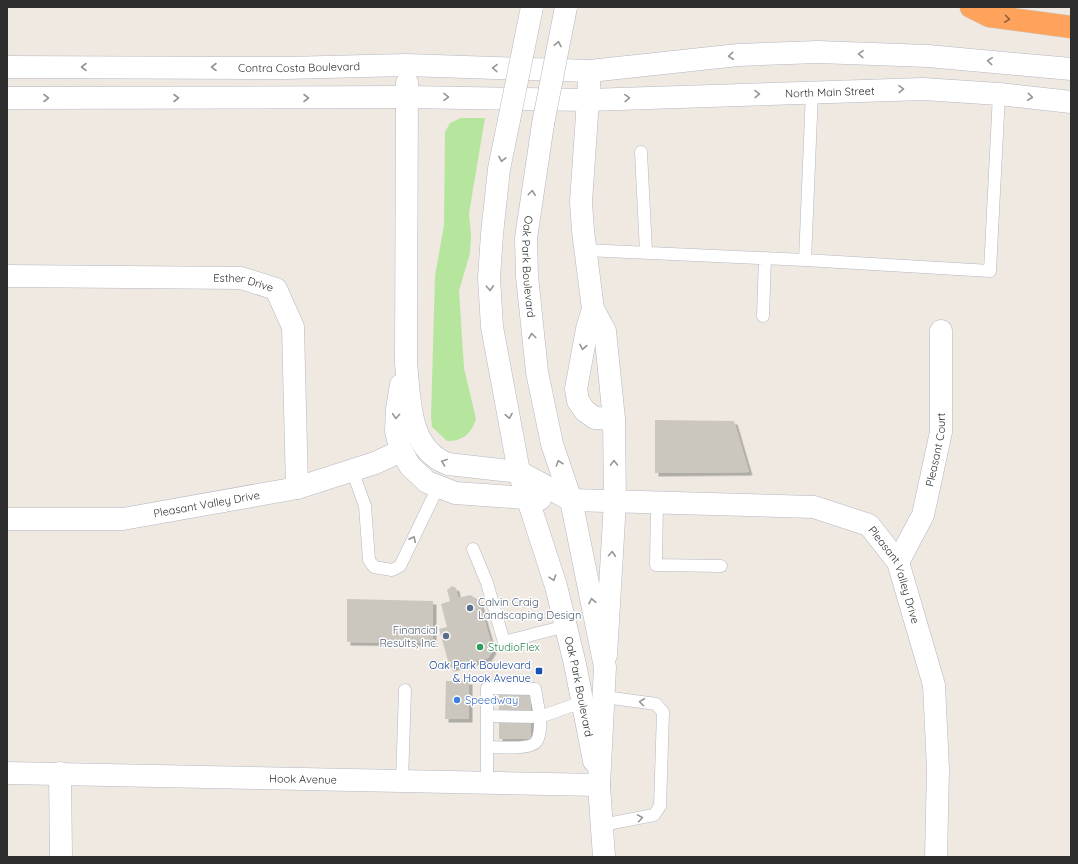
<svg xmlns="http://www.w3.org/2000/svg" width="1078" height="864" font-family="Quicksand,sans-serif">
	<defs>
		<filter id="shadow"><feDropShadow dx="3.5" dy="3.5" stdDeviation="0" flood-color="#0004"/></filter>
	</defs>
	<rect width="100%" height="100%" fill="#efe9e1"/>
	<!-- green -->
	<path fill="#b6e59e" d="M461,118h24l-16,95 2,22 -1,18 -11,38 5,77 12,51c-5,15 -13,22 -29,22l-15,-14 -1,-10 4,-141 9,-51 1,-93 5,-9z"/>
	<!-- building -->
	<path fill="#cbc7bf" filter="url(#shadow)" d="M655,420l79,1 15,51 -94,1z
		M452,586l4,2 2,10 12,-3 9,5 14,50 -5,8 -38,10 -11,-39 8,-2 -6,-23 9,-3 -3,-11z
		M347,599l86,2v42l-86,-1z
		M446,681h23v38h-24z
		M499,693h32v46h-32z"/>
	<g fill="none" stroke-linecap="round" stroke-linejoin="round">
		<defs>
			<path id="lane" d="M812,92l-7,168 185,11 9,-177
				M641,152l5,100
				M585,250l220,10
				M763,316l2,-58
				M352,470l13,36 4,54 5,7 18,3 8,-4 38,-79
				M657,503l-1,62 65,1
				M473,549l14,34 17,59 62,-16
				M487,716l53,1 -5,-28 -48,-1v59
				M402,781l3,-91
				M487,783v-36c10,0 43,3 49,-5 5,-7 4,-17 4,-25l42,-15
				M602,825l52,-10 6,-9 3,-94 -7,-8 -51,-7"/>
			<g id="street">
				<path d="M590,71l-9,131 2,29 10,78 12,22 9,88 1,83 -9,153"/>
				<path id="s1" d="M7,276l234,2 35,11 17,38 4,161"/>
				<path d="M593,309l-6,20 -11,60 2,12 7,10 10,7 19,1"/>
				<path id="s2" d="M571,500l243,7 55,18 29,37 36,123 4,84 -2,88"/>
				<path id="s3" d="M7,519h116l174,-31 78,-25 26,-12"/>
				<path id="s4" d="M898,562l25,-47 18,-83v-101"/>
				<path id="s5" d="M7,773l592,12"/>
				<path d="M60,773l1,84"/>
			</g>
			<g id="secondary">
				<path id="s6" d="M7,67l279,1 120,-3 184,6 148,-16 80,-3 110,4 143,13"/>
				<path d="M407,83l-1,280c4,37 2,86 42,101l71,8 52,28"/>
				<path id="s7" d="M7,98l400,-1 181,3 335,-11 76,5 72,8"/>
				<path id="s8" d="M509,120l-10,49 -7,65 -3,44 3,49 27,145 37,114 19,78 19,97"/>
				<path id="s9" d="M543,124l-17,114 1,38 10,96 15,72 19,56 34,167 -6,118 5,72"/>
				<path d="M401,385l-4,24 -1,22 4,17 10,18 17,16 28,11 85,6"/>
			</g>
			<path id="highway" d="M971,7l18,9 82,11"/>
		</defs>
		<!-- lane casing -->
		<use href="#lane" stroke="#b4b7c1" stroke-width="13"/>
		<!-- street casing -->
		<use href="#street" stroke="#b4b7c1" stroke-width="23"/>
		<!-- secondary casing -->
		<use href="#secondary" stroke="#b4b7c1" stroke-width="23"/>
		<!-- highway casing -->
		<use href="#highway" stroke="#c9c9c9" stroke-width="23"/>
		<!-- lane -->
		<use href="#lane" stroke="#fff" stroke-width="12"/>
		<!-- street -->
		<use href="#street" stroke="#fff" stroke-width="22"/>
		<!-- secondary -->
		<use href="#secondary" stroke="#fff" stroke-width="22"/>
		<!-- highway -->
		<use href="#highway" stroke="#ffa35c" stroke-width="22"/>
		<defs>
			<path id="secondary-bridge" d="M509,120l23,-113
				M543,124l23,-117"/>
		</defs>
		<!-- secondary-bridge casing -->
		<use href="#secondary-bridge" stroke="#b4b7c1" stroke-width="23" stroke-linecap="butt"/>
		<!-- secondary-bridge -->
		<use href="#secondary-bridge" stroke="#fff" stroke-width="22"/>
	</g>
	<!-- one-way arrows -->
	<defs><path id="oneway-chevron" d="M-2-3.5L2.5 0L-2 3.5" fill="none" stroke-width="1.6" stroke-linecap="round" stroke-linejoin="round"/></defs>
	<use stroke="#8c6343" href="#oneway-chevron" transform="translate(1007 19) rotate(8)"/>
	<g stroke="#969696">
		<use href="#oneway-chevron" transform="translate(558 44) rotate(-79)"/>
		<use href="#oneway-chevron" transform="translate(861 54) rotate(-178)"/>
		<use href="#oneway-chevron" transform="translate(731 56) rotate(174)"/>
		<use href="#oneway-chevron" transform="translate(990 61) rotate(-175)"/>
		<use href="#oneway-chevron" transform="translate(84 67) rotate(-180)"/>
		<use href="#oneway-chevron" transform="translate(214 67) rotate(-180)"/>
		<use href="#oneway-chevron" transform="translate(495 68) rotate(-178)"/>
		<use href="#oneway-chevron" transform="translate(901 89) rotate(-2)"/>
		<use href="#oneway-chevron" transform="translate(757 94) rotate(-2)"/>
		<use href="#oneway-chevron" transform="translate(446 97) rotate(1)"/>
		<use href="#oneway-chevron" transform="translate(1030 97) rotate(6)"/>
		<use href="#oneway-chevron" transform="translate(46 98)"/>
		<use href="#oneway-chevron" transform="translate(176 98)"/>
		<use href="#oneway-chevron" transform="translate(306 98)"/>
		<use href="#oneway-chevron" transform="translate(627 98) rotate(-2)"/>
		<use href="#oneway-chevron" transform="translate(502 159) rotate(102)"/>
		<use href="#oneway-chevron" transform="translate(532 193) rotate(-83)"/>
		<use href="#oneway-chevron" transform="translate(490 288) rotate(87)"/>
		<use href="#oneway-chevron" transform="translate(532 336) rotate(-97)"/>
		<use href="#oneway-chevron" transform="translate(583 347) rotate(100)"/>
		<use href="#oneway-chevron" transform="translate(396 416) rotate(94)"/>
		<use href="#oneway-chevron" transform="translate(509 416) rotate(79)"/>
		<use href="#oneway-chevron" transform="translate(444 462) rotate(-160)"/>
		<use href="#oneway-chevron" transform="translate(559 463) rotate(-109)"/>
		<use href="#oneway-chevron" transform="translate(614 463) rotate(-91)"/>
		<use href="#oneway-chevron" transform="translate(413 539) rotate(-64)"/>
		<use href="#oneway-chevron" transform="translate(612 554) rotate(-86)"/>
		<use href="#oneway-chevron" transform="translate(553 578) rotate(73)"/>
		<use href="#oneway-chevron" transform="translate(592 601) rotate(-101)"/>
		<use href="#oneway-chevron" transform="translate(642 702) rotate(-172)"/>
		<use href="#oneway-chevron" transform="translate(640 818) rotate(-10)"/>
	</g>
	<!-- markers -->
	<g fill="#5c6f8a" stroke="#fff" stroke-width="1.5">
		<circle cx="470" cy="608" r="4"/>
		<circle cx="446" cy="636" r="4"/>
	</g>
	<circle fill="#2e9e5b" stroke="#fff" stroke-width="1.5" cx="480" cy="647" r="4"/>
	<rect fill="#1a4fb4" stroke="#fff" stroke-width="1.5" x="535" y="667" width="8" height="8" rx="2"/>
	<circle fill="#3f7fe0" stroke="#fff" stroke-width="1.5" cx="457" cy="700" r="4"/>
	<g text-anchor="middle" stroke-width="3" stroke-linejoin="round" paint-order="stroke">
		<!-- street labels -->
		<g font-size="11" fill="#2e2e2e" stroke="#fff">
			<text dy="4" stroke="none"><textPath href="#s6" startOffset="292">Contra Costa Boulevard</textPath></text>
			<text dy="4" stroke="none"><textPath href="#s7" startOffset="823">North Main Street</textPath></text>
			<text dy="4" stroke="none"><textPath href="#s9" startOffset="144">Oak Park Boulevard</textPath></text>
			<text dy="4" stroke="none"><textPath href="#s1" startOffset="237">Esther Drive</textPath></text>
			<text dy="4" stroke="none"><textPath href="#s4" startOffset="120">Pleasant Court</textPath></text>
			<text dy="4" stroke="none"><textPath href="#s3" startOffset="201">Pleasant Valley Drive</textPath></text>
			<text dy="4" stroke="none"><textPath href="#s2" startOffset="358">Pleasant Valley Drive</textPath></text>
			<text dy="4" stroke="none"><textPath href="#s8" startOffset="579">Oak Park Boulevard</textPath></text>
			<text dy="4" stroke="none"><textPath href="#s5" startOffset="296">Hook Avenue</textPath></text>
		</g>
		<!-- service labels -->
		<g font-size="11" fill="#4e5e75" stroke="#fff" text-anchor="start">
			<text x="478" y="606">Calvin Craig<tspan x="478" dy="13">Landscaping Design</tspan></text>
			<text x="438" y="634" text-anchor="end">Financial<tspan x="438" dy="13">Results, Inc.</tspan></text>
		</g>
		<!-- leisure labels -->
		<g font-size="11" fill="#27864d" stroke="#fff" text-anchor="start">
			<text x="488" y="651">StudioFlex</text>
		</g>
		<!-- transit labels -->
		<g font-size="11" fill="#164399" stroke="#fff" text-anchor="end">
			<text x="531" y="669">Oak Park Boulevard<tspan x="531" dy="13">&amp; Hook Avenue</tspan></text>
		</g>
		<!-- shop labels -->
		<g font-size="11" fill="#366cbe" stroke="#fff" text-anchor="start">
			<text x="465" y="704">Speedway</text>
		</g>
	</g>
	<!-- border -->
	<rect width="1078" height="864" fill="none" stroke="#2e2e2e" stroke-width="16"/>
</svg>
